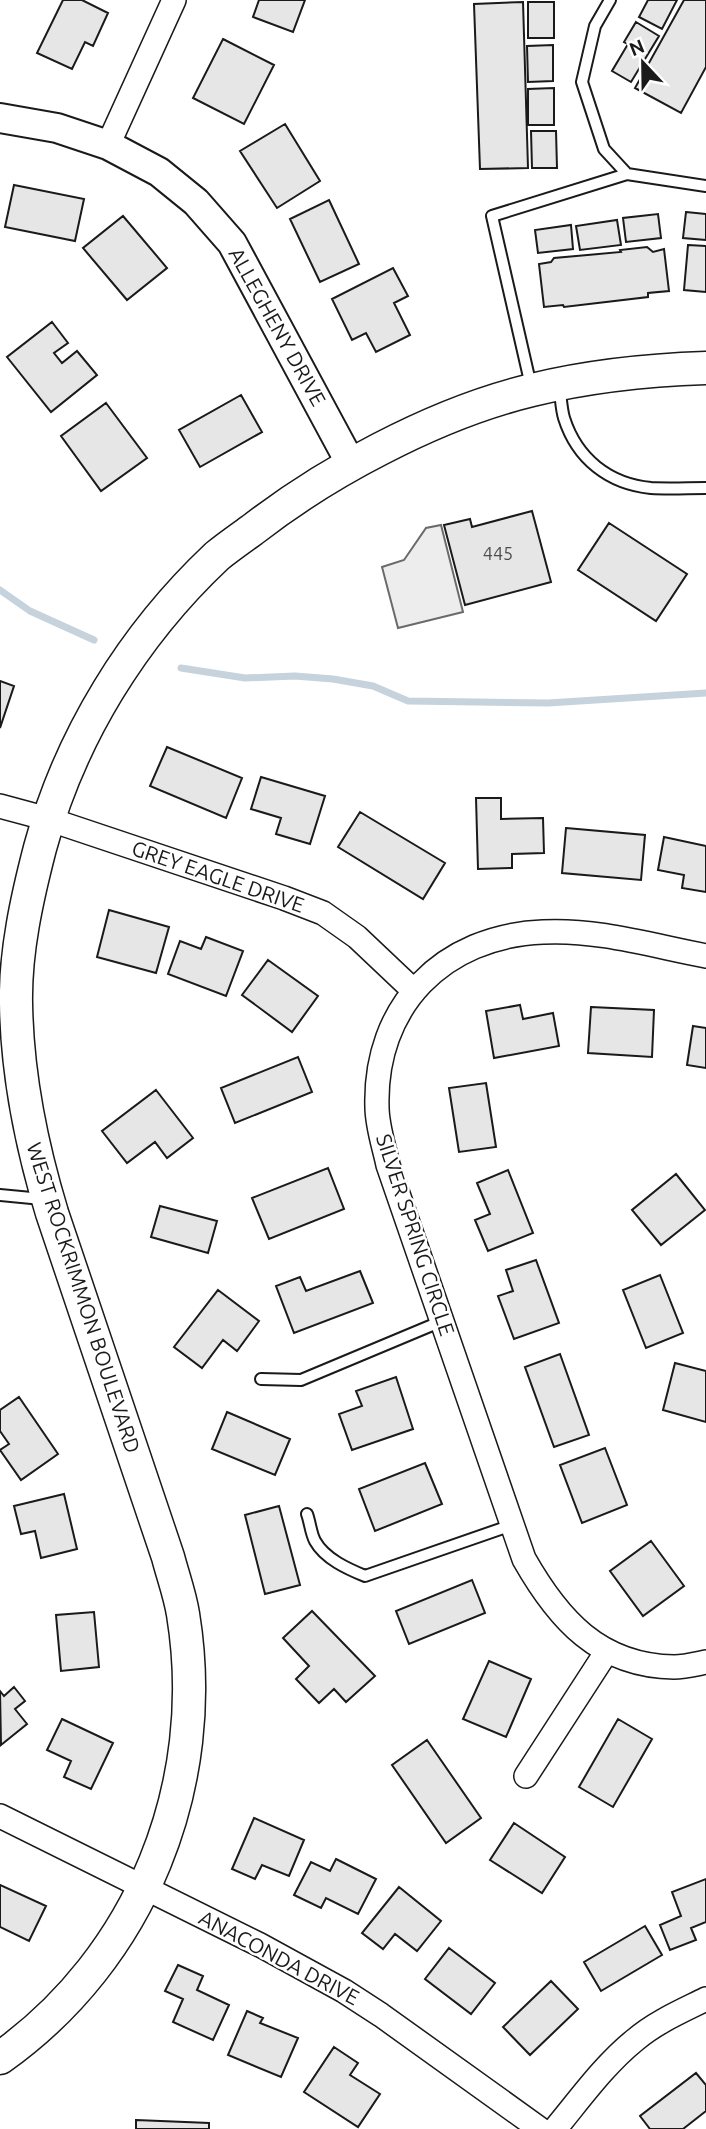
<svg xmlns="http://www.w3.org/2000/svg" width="706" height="2129" font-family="Ubuntu,sans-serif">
	<rect width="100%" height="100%" fill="#fff"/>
	<!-- parking -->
	<path fill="#ededed" stroke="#6a6a6a" stroke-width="2" d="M441,525l22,87 -65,16 -16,-61 22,-7 22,-32z"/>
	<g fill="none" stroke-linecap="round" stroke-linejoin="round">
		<!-- stream -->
		<path stroke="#c6d2dc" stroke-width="7" d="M0,590l30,21 64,29
			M181,668l64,10 50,-2 38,3 40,7 35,15 140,2 158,-10"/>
	</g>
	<!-- building -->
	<path fill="#e6e6e6" stroke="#1a1a1a" stroke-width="2" d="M63,0h19l26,13 -15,33 -8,-4 -13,27 -35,-16z
		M259,0h46l-12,32 -40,-15z
		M648,0h29l-15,29 -23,-12z
		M684,0h22v67l-25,46 -46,-25z
		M523,2l5,166 -48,1 -6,-165z
		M528,2h26v36h-26z
		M636,22l23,14 -28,46 -19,-11 16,-27 -4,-2z
		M223,39l51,26 -30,59 -51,-26z
		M553,45v36l-25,1 -1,-36z
		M554,88v37h-26v-36z
		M285,124l35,57 -43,27 -37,-57z
		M531,131h25l1,37h-25z
		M14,185l70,14 -9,42 -70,-14z
		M329,200l30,64 -39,18 -30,-63z
		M686,212l20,2v26l-23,-2z
		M658,214l3,24 -35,4 -3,-24z
		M123,216l44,52 -40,32 -44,-52z
		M617,220l4,25 -41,5 -4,-24z
		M571,225l2,24 -35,4 -3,-23z
		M688,245l18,1v46l-22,-2z
		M647,247l6,5 11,-3 5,42 -21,2v4l-84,10 -1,-2 -19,2 -5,-43 12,-2 3,-4 67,-6 -1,-2z
		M393,268l15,28 -14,7 16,32 -34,17 -10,-19 -14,7 -20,-41z
		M52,322l16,21 -14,10 8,10 15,-12 20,24 -46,37 -44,-55z
		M241,395l21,37 -62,35 -21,-37z
		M106,403l41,55 -46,33 -40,-55z
		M532,511l19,71 -86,23 -21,-80 26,-6 2,8z
		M609,523l78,51 -31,47 -78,-51z
		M0,681l14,5 -14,42z
		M167,747l75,31 -16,40 -76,-32z
		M261,777l64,19 -15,48 -34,-10 5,-16 -30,-9z
		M476,798h25v21l42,-1 1,35 -32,1v14l-34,1z
		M360,812l85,51 -22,36 -85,-52z
		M566,828l79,7 -4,45 -79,-7z
		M664,837l42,9v46l-24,-4 2,-13 -26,-5z
		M109,910l60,17 -13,46 -59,-16z
		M206,937l37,14 -17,45 -58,-22 12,-33 21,8z
		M268,960l50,36 -26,36 -50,-37z
		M520,1005l3,14 30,-6 6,33 -65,12 -8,-47z
		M591,1007l63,3 -2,47 -64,-4z
		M693,1026l13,2v40l-19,-3z
		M298,1057l14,35 -77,31 -14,-35z
		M486,1083l10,64 -37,5 -10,-64z
		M156,1090l37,48 -26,20 -12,-16 -28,21 -25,-32z
		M328,1168l16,41 -75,30 -17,-41z
		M508,1170l25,63 -45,18 -13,-31 15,-6 -13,-31z
		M676,1174l29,36 -44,35 -29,-35z
		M160,1206l57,15 -9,32 -57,-16z
		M536,1260l23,63 -45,16 -16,-43 15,-5 -7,-21z
		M360,1271l13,32 -79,30 -18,-47 24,-9 6,14z
		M660,1275l23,58 -37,15 -23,-58z
		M218,1290l41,31 -22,30 -14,-11 -21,28 -28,-21z
		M560,1354l29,81 -35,12 -29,-80z
		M675,1363l31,8v51l-43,-12z
		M396,1377l17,52 -61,21 -13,-36 23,-8 -6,-15z
		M19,1397l39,57 -37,26 -21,-30 9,-6 -9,-13v-21z
		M227,1412l63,27 -15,36 -63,-26z
		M605,1448l22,57 -45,18 -22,-58z
		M425,1463l17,41 -67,27 -16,-42z
		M64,1494l13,55 -36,9 -6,-27 -14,3 -7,-28z
		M279,1506l21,79 -35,9 -20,-79z
		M651,1541l33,45 -41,30 -33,-45z
		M472,1580l13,33 -76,31 -13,-33z
		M312,1611l63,65 -29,26 -12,-13 -15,14 -23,-24 13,-13 -26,-28z
		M94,1612l5,55 -38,4 -5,-56z
		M489,1661l42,18 -25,58 -43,-18z
		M14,1687l11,14 -10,8 12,15 -26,21 -1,-54 4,5z
		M62,1719l51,24 -22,46 -27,-12 7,-16 -24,-11z
		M618,1719l34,20 -39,68 -34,-20z
		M427,1740l54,78 -35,25 -54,-78z
		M254,1818l50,22 -15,36 -27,-11 -7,14 -23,-10z
		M514,1823l51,34 -23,36 -52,-33z
		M336,1859l40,20 -18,35 -32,-16 -5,10 -27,-13 17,-33 19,9z
		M706,1879v43l-15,6 5,12 -26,10 -10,-25 21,-9 -9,-24z
		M0,1885l46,21 -17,35 -29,-14z
		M399,1887l42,34 -24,30 -22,-17 -12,15 -21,-16z
		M645,1926l17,29 -61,36 -17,-29z
		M449,1948l46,35 -24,31 -46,-35z
		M178,1965l25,11 -6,14 32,15 -16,35 -40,-18 10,-23 -18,-8z
		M551,1981l27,28 -48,46 -27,-28z
		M247,2011l16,7 -3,5 38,15 -17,39 -53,-22z
		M334,2047l24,16 -8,12 30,19 -22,33 -54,-35z
		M696,2073l10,12v26l-23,18h-33l-10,-13z
		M136,2120l73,3v6h-73z"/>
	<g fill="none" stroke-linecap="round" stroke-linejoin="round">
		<defs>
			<path id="service" d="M610,0l-15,26 -13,56 22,67 23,25 79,12
				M559,385c2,11 2,23 5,33 13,41 45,66 87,70 18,1 37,0 55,0
				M531,386l-39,-170 135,-42
				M0,1195l42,4
				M261,1379l40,1 141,-59
				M307,1514c3,8 4,20 8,27 10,18 33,28 50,35l147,-51"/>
			<path id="minor" d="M108,145l66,-145
				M0,806l48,13 236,79 39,15 34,24 56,53
				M706,956c-53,-10 -109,-27 -163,-24 -100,4 -169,74 -166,175 0,19 7,39 11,58l136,394c34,60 75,107 150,108 10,0 22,-3 32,-5
				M526,1776l81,-125
				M0,1816l260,129 84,46 37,24 159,114
				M555,2129c25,-30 49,-64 80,-89 21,-18 47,-29 71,-41"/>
			<path id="tertiary" d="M0,118l57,10 51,17 51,27 37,30 36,41 119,221"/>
			<path id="secondary" d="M0,2058c141,-100 211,-273 183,-444 -3,-19 -10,-38 -15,-57l-116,-344c-21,-69 -35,-137 -36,-210 -1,-51 11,-105 24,-155 30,-111 93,-213 177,-292 11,-9 24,-18 35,-26 40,-31 83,-58 128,-81 48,-25 98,-46 152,-59 57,-14 115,-20 174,-22"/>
		</defs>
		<!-- service casing -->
		<use href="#service" stroke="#1a1a1a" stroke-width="14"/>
		<!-- minor casing -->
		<use href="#minor" stroke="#1a1a1a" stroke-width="26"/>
		<!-- tertiary casing -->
		<use href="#tertiary" stroke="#1a1a1a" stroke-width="32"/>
		<!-- secondary casing -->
		<use href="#secondary" stroke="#1a1a1a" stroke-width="35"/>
		<!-- service -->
		<use href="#service" stroke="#fff" stroke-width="10"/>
		<!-- minor -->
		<use href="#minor" stroke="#fff" stroke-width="23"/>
		<!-- tertiary -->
		<use href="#tertiary" stroke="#fff" stroke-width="28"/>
		<!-- secondary -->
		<use href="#secondary" stroke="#fff" stroke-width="32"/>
	</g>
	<g text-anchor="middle" stroke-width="5" stroke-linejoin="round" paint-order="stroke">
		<!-- number labels -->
		<g font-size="18" fill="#4d4d4d">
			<text x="498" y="560">445</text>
		</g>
		<!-- street labels -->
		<g font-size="21" fill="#1a1a1a" stroke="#fff">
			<text transform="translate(277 327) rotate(61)" y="7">ALLEGHENY DRIVE</text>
			<text transform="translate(218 877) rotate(19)" y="7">GREY EAGLE DRIVE</text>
			<text transform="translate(415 1235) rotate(72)" y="7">SILVER SPRING CIRCLE</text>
			<text transform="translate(83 1298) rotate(72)" y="7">WEST ROCKRIMMON BOULEVARD</text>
			<text transform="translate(279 1958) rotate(28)" y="7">ANACONDA DRIVE</text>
		</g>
	</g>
	<!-- north arrow -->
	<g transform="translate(643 63) rotate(338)" stroke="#ffffff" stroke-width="5" paint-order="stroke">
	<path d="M0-5L12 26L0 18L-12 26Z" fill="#1a1a1a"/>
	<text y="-10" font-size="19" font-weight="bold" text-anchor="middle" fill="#1a1a1a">N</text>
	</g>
</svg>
